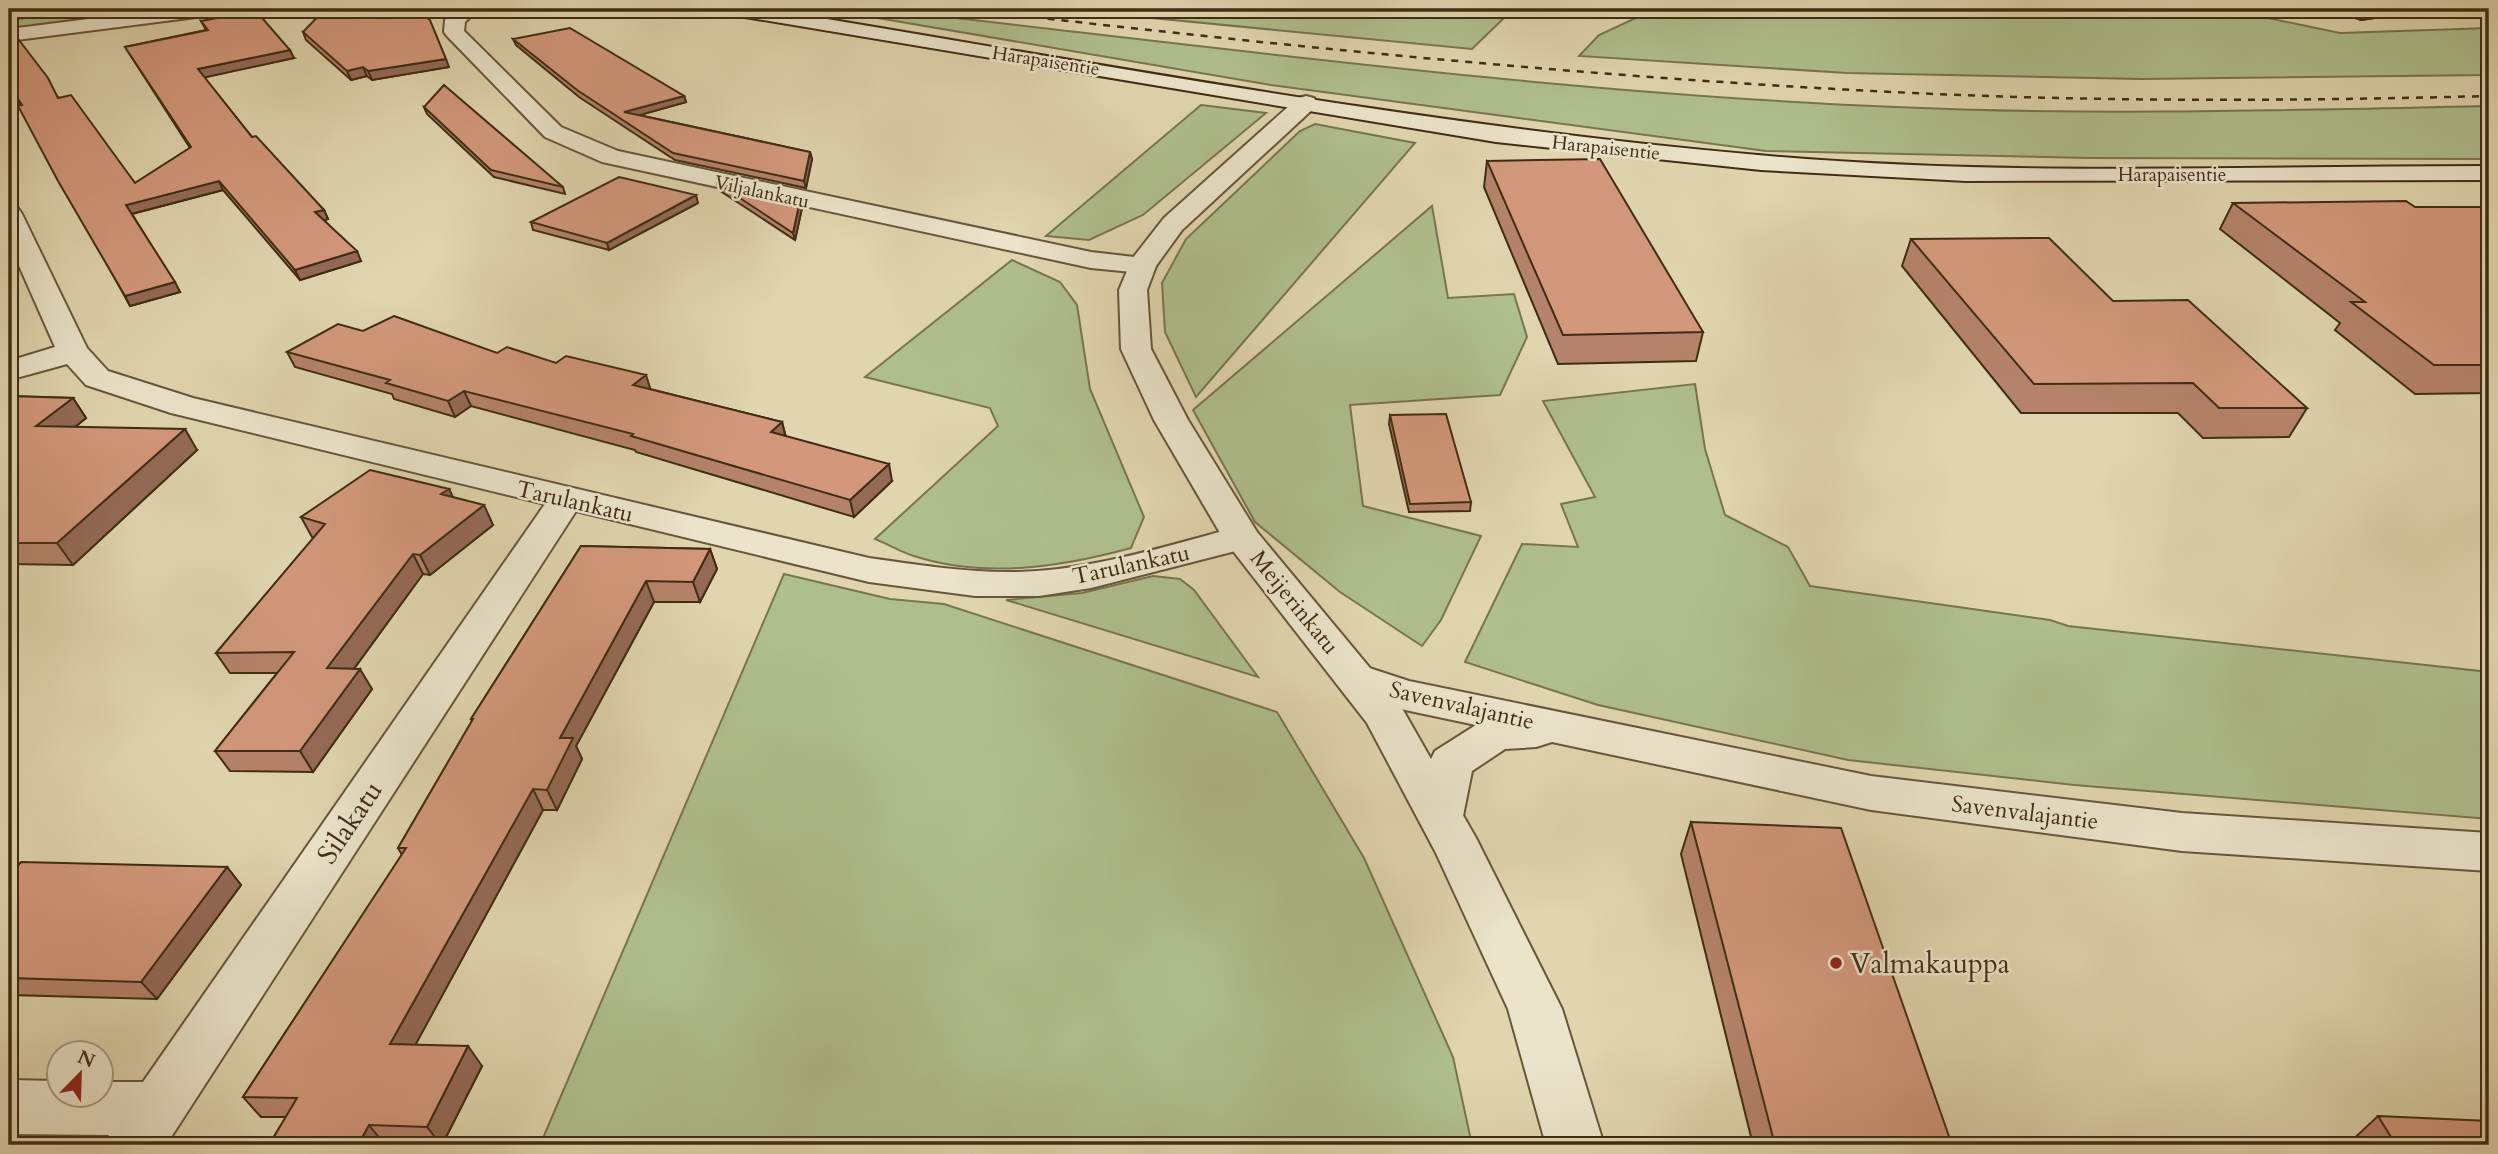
<svg xmlns="http://www.w3.org/2000/svg" width="2498" height="1154" font-family="Cardo,serif">
	<rect width="100%" height="100%" fill="#e0d5af"/>
	<filter id="stains"><feTurbulence type="fractalNoise" baseFrequency=".00286" numOctaves="4"/><feColorMatrix values="0 0 0 0 .2 0 0 0 0 .09 0 0 0 0 .02 0 0 0 .5 -.17"/></filter>
	<radialGradient id="worn" r=".72"><stop offset=".6" stop-color="#630" stop-opacity="0"/><stop offset="1" stop-color="#630" stop-opacity=".3"/></radialGradient>
	<!-- green -->
	<path fill="#afbe8d" stroke="#787550" stroke-width="2" d="M95,9h92l-178,20v-14z
		M825,9h52c339,38 678,84 1019,98 197,9 396,3 593,-1v53l-399,-1 -324,-7 -495,-66z
		M1059,9h552l-105,7 -34,33z
		M1655,9h570l115,24 149,-5v47l-348,4 -294,-6 -268,-17 20,-21z
		M1201,105l65,8 -123,102 -54,25 -43,-4z
		M1315,124l100,19 -219,254 -31,-65 -3,-49 24,-44 114,-108z
		M1432,206l16,92 66,-4 13,43 -27,58 -150,10 13,101 118,30 -40,84 -19,26 -82,-54 -85,-70 -62,-112z
		M1012,260l48,22 17,23 13,84 54,128 -13,31c-70,19 -146,31 -217,8 -13,-4 -26,-12 -39,-17l123,-113 -8,-18 -125,-31z
		M1695,384l10,65 20,66 63,32 22,39 240,34 18,6 421,46v147l-415,-34 -226,-25 -250,-55 -133,-43 57,-118 56,3 -17,-43 34,-7 -52,-96z
		M784,574l106,25 54,5 333,108 87,146 89,199 19,88h-932z
		M1153,576l27,3 14,11 64,87 -252,-77 76,-7z"/>
	<g fill="none" stroke-linecap="round" stroke-linejoin="round">
		<defs>
			<path id="minor" d="M168,9h54l-10,6 -203,26v-12z
				M457,9h21l-13,13 -1,9 97,96 57,24 473,101 61,7 4,6 -4,6 -10,2 -51,-5 -489,-106 -57,-25 -98,-101 -3,-4 1,-12z
				M9,206l9,2 4,6 65,134 21,23 85,27 676,160c49,7 99,15 149,14 76,-2 151,-27 224,-46l13,4 6,8 -6,8 -164,42 -52,8h-64l-106,-14 -293,-71 -410,634h-62l5,-10 -100,-1v-54l51,1v13h42v-12h41l402,-578 -374,-91 -85,-28 -19,-21 -58,16v-19l46,-14 -46,-104z
				M1357,664l52,17 462,95 311,37 307,20v38l-307,-20 -311,-41 -319,-68 -16,5 -31,2 -33,22 -9,45 -7,13 -16,5 -16,-5 -7,-13 12,-53 6,-12 41,-26 -71,-15 -63,-21 -6,-10 6,-10z"/>
			<path id="tertiary" d="M1306,96l8,2 3,5 -3,5 -132,122 -26,36 -9,24 4,59 37,71 69,112 142,171 77,135 86,171 42,136h-58l-38,-136 -72,-156 -69,-130 -144,-185 -69,-118 -33,-71 -2,-59 13,-31 32,-41 134,-120z"/>
			<path id="secondary" d="M9,9h58l-10,6 -48,3z
				M723,9h44c329,54 658,117 991,146 242,22 488,11 731,11v14l-523,1 -205,-11 -265,-28 -763,-127z"/>
		</defs>
		<!-- minor casing -->
		<use href="#minor" stroke="#68563a" stroke-width="4"/>
		<!-- tertiary casing -->
		<use href="#tertiary" stroke="#68563a" stroke-width="4"/>
		<!-- secondary casing -->
		<use href="#secondary" stroke="#402c13" stroke-width="4"/>
		<!-- minor -->
		<use href="#minor" fill="#ebe4cb" fill-rule="evenodd"/>
		<!-- tertiary -->
		<use href="#tertiary" fill="#ebe4cb" fill-rule="evenodd"/>
		<!-- secondary -->
		<use href="#secondary" fill="#ebe4cb" fill-rule="evenodd"/>
		<!-- rail -->
		<path stroke="#402c13" stroke-width="2.5" stroke-dasharray="7 7" stroke-linecap="butt" d="M964,9c316,37 631,69 949,84 192,9 384,8 576,3"/>
	</g>
	<!-- wall -->
	<path fill="#b5836b" stroke="#402c13" stroke-width="2" d="M2326,9h110l-75,11z
		M201,21l93,37 -90,19 48,60 72,73 4,9 -4,1 37,41 -61,19 -77,-90 -91,24 48,78 -50,14 -109,-200 -12,-19v-45l126,141 55,-35 -65,-101 81,-17z
		M303,32l146,35 -77,13 -5,-4 -16,4 -45,-40z
		M513,39l171,57 2,6 -47,13 171,37 2,7 -6,29 -131,-28 -96,-63 -63,-52z
		M424,107l139,80 2,7 -71,-17 -67,-63z
		M1487,161l216,171 -7,29 -138,3 -74,-177z
		M717,183l83,18 2,7 -7,32 -76,-50z
		M698,203l-89,47 -76,-20 -2,-8z
		M2233,203l182,4h74v186l-74,1 -80,-64 5,-7 -120,-94z
		M1911,239l202,62 194,107 -18,29 -86,1 -25,-25h-157l-119,-147z
		M363,331l193,32 94,26 132,33 4,15 106,44 -38,36 -218,-65 -1,-2 -164,-44 -16,11 -61,-18 -2,-5 -97,-27 -8,-15z
		M9,396l64,2 13,20 -11,9 122,23 -124,115 -64,-1z
		M1390,415l81,87 -1,9 -61,1 -20,-88z
		M449,489l4,9 40,27 -63,50 -7,-1 -69,95 18,20 -59,83 -83,-1 -15,-20 62,-78h-47l-14,-20 98,-115 -2,-1 -11,-20z
		M581,546l129,3 7,20 -17,33h-46l-78,144 6,13 -25,51h-14l-128,235 67,21 -40,79h-173l17,-28h-25l-18,-20 159,-242 -4,-7 74,-127 -1,-2z
		M1691,822l261,323h-199l-72,-291z
		M227,867l14,18 -84,114 -148,-4v-119z
		M2378,1116l111,29h-142z"/>
	<!-- shaded-wall -->
	<path fill="#946a57" stroke="#402c13" stroke-width="2" d="M2400,9h36l-75,11 3,-6z
		M290,50l4,8 -92,20 -4,-9z
		M446,59l3,8 -77,13 -4,-9z
		M363,67l4,9 -16,4 -4,-9z
		M684,96l2,6 -60,17 -2,-7z
		M810,152l2,7 -6,29 -2,-7z
		M219,181l4,9 -92,24 -5,-9z
		M696,195l2,8 -89,47 -2,-7z
		M800,201l2,7 -7,32 -2,-7z
		M324,210l4,9 -9,3 -4,-10z
		M357,251l4,10 -61,19 -5,-10z
		M175,282l5,10 -50,14 -5,-10z
		M646,375l5,16 -18,-6z
		M464,391l7,15 -16,11 -7,-16z
		M73,398l13,20 -36,29 -14,-21z
		M782,422l4,17 -15,-7z
		M185,429l12,21 -124,115 -16,-22z
		M889,464l3,17 -38,36 -4,-17z
		M449,489l9,19 -17,-14z
		M484,505l9,20 -63,50 -10,-20z
		M710,549l7,20 -17,33 -7,-20z
		M413,554l10,20 -84,115 -12,-21z
		M646,581l8,21 -78,144 6,13 -25,51 -10,-20 13,-52z
		M360,669l12,20 -59,83 -13,-21z
		M533,789l10,21 -138,254 -15,-20z
		M227,867l14,18 -84,114 -16,-17z
		M468,1046l14,20 -40,79h-1l-14,-18z
		M369,1125l16,20h-27z"/>
	<!-- building -->
	<path fill="#d3987c" stroke="#402c13" stroke-width="2" d="M325,9h91l14,11 16,39 -78,12 -5,-4 -16,4 -44,-39z
		M2348,9h52l-36,5z
		M256,11l34,39 -92,19 54,68 4,-1 68,74 -9,2 42,39 -62,19 -76,-89 -93,24 49,77 -50,14 -67,-115 -40,-75 4,-1 -13,-19v-44l10,-2 29,38 10,20 13,-3 64,88 56,-36 -66,-100 83,-17 -7,-9z
		M570,28l114,68 -60,16 186,40 -6,29 -131,-28 -96,-63 -64,-51z
		M444,85l119,102 -72,-17 -67,-63z
		M1600,159l103,173 -140,3 -76,-174z
		M619,177l77,18 -89,48 -76,-21z
		M717,183l83,18 -7,32z
		M2406,201l9,6h74v158h-55l-83,-63h14l-132,-99z
		M2049,238l64,63 75,-1 119,108h-88l-26,-25 -159,1 -123,-145z
		M394,316l103,37 10,-6 49,16 10,-7 80,19 -13,10 149,37 -11,10 118,32 -39,36 -219,-64 2,-2 -169,-43 -16,10 -62,-18 4,-3 -103,-28 51,-28 25,7z
		M9,396l64,2 -37,28 149,3 -128,114h-48z
		M1446,414l25,88 -61,2 -20,-89z
		M370,470l79,19 -8,5 43,11 -64,50 -7,-1 -86,114 33,1 -60,82h-85l79,-99 -78,1 109,-129 -24,-7z
		M581,546l129,3 -17,33 -47,-1 -86,157h13l-26,52 -14,-1 -143,255 78,2 -41,81 -58,-2 -11,20h-89l28,-47 -54,-1 163,-249h-8l75,-129h-2z
		M1691,822l150,6 111,317h-177z
		M21,862l206,5 -86,115 -132,-4v-102z
		M2378,1116l111,5v24h-93z"/>
	<!-- markers -->
	<circle fill="#8f2418" stroke="#ebe4cb" stroke-width="2.5" cx="1836" cy="963" r="7"/>
	<g text-anchor="middle" stroke-width="5" stroke-linejoin="round" paint-order="stroke">
		<!-- far-street labels -->
		<g font-size="19" fill="#402c13" stroke="#ebe4cb">
			<text transform="translate(1046 60) rotate(9)" y="7">Harapaisentie</text>
			<text transform="translate(1606 147) rotate(6)" y="7">Harapaisentie</text>
			<text x="2172" y="181">Harapaisentie</text>
			<text transform="translate(762 191) rotate(12)" y="7">Viljalankatu</text>
		</g>
		<!-- street labels -->
		<g font-size="23" fill="#402c13" stroke="#ebe4cb">
			<text transform="translate(575 501) rotate(13)" y="8">Tarulankatu</text>
			<text transform="translate(1131 564) rotate(-12)" y="8">Tarulankatu</text>
			<text transform="translate(1295 602) rotate(51)" y="8">Meijerinkatu</text>
			<text transform="translate(1462 705) rotate(13)" y="8">Savenvalajantie</text>
			<text transform="translate(2025 812) rotate(7)" y="8">Savenvalajantie</text>
		</g>
		<!-- near-street labels -->
		<g font-size="28" fill="#402c13" stroke="#ebe4cb">
			<text transform="translate(349 822) rotate(-56)" y="10">Silakatu</text>
		</g>
		<!-- near-poi labels -->
		<g font-size="28" fill="#402c13" stroke="#ebe4cb" text-anchor="start">
			<text x="1850" y="973">Valmakauppa</text>
		</g>
	</g>
	<!-- margin -->
	<rect width="2498" height="1154" fill="none" stroke="#e0d5af" stroke-width="35"/>
	<rect x="10" y="10" width="2477" height="1133" fill="none" stroke="#402c13" stroke-width="3.5"/>
	<rect x="18" y="18" width="2463" height="1119" fill="none" stroke="#402c13" stroke-width="2"/>
	<!-- north arrow -->
	<g transform="translate(80 1074) rotate(23)"><circle r="33" fill="#ebe4cb" stroke="#a79a81" stroke-width="2"/>
	<path d="M0-5L12 26L0 18L-12 26Z" fill="#8f2418"/>
	<text y="-10" font-size="19" font-weight="bold" text-anchor="middle" fill="#402c13">N</text>
	</g>
	<rect width="100%" height="100%" filter="url(#stains)"/>
	<rect width="100%" height="100%" fill="url(#worn)"/>
</svg>
